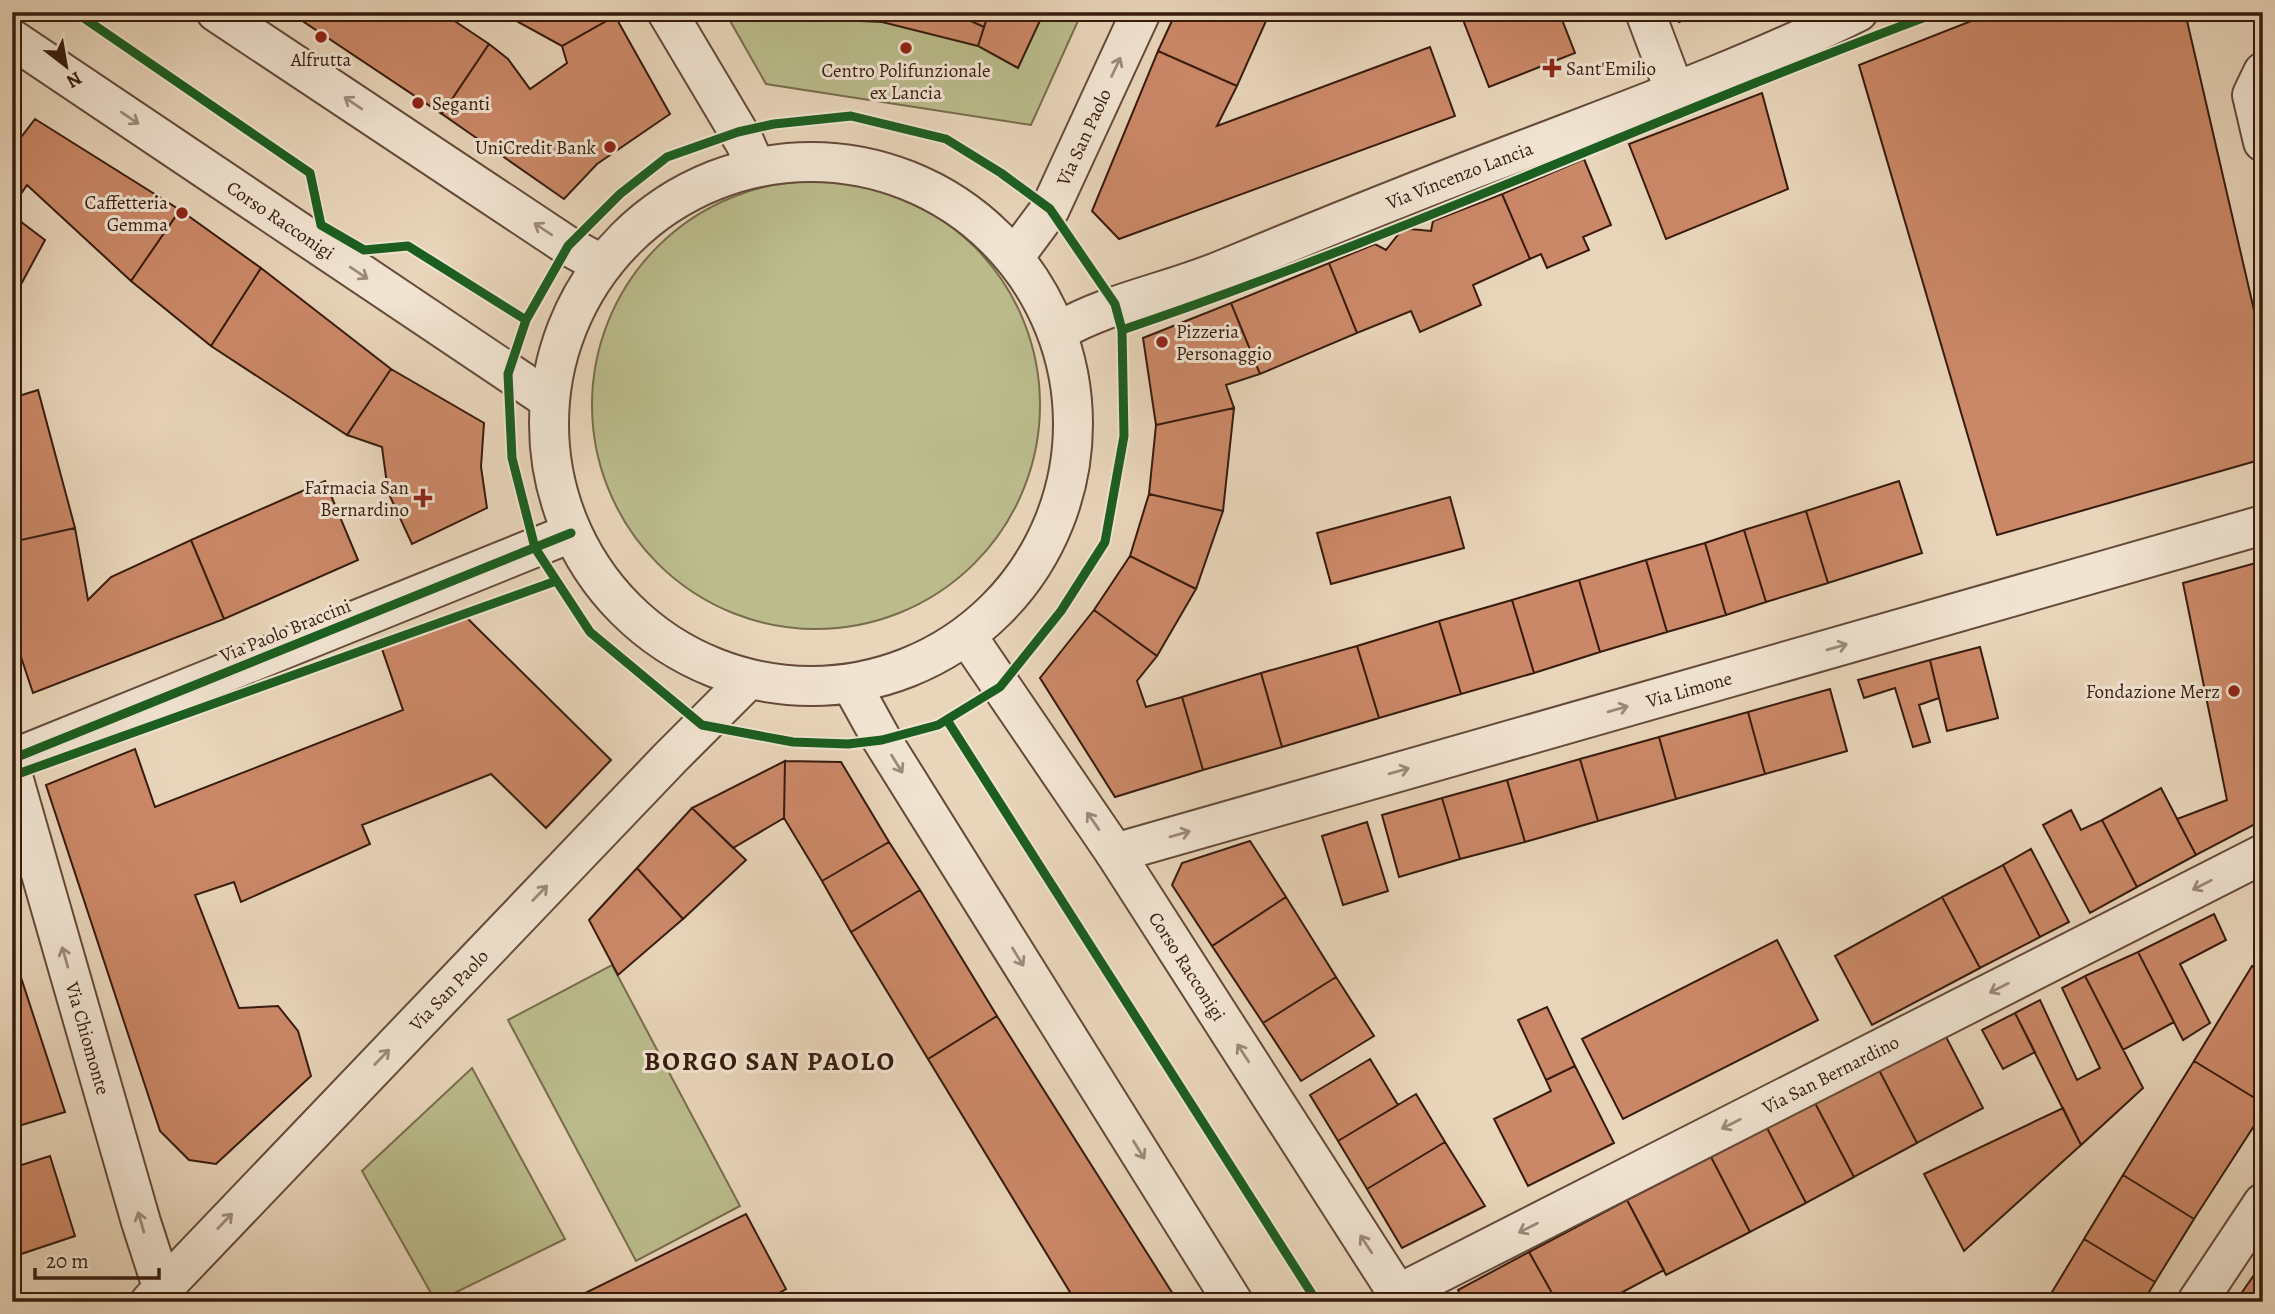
<svg xmlns="http://www.w3.org/2000/svg" width="2275" height="1314" font-family="Alegreya,serif">
	<rect width="100%" height="100%" fill="#e9d5ba"/>
	<filter id="stains"><feTurbulence type="fractalNoise" baseFrequency=".00286" numOctaves="4"/><feColorMatrix values="0 0 0 0 .2 0 0 0 0 .09 0 0 0 0 .02 0 0 0 .5 -.17"/></filter>
	<radialGradient id="worn" r=".72"><stop offset=".6" stop-color="#630" stop-opacity="0"/><stop offset="1" stop-color="#630" stop-opacity=".3"/></radialGradient>
	<!-- green -->
	<path fill="#bbbc8c" stroke="#796c4d" stroke-width="2" d="M725,12h357l-51,113 -265,-41z
		M592 405a224 224 0 1 1 448 0a224 224 0 1 1-448 0Z
		M612,965l128,241 -104,55 -128,-241z
		M472,1068l93,171 -129,63 -74,-131z"/>
	<!-- building -->
	<path fill="#cb8868" stroke="#371b0e" stroke-width="2" d="M289,12h152l48,32 -47,70z
		M500,12h113l2,4 -53,30z
		M783,12h56v8h-51z
		M839,12h112l33,15 -6,19 -96,-24 -43,-2z
		M951,12h38l-5,15z
		M989,12h55l-26,56 -40,-22z
		M1176,12h94l-33,74 -79,-35z
		M1460,12h99l16,41 -86,34z
		M1675,12h29l-25,10z
		M1994,12h191l78,337v110l-266,76 -138,-470z
		M615,16l55,98 -73,50 -33,35 -122,-85 47,-70 19,15 22,30 37,-26 -5,-17z
		M1430,47l25,69 -336,123 -27,-28 66,-160 79,35 -20,40z
		M1762,93l26,96 -122,50 -37,-95z
		M35,119l145,91 -49,71 -104,-96 -15,22v-58z
		M1584,159l27,66 -28,12 6,13 -42,18 -6,-14 -11,5 -28,-65z
		M1502,194l28,65 -57,26 8,20 -61,27 -9,-21 -54,22 -28,-70 46,-19 11,6 14,-18 10,-3 21,2 2,-10z
		M180,210l81,58 -50,78 -80,-65z
		M12,215l33,25 -33,61z
		M1329,263l28,70 -97,41 -29,-71z
		M261,268l130,101 -44,66 -136,-89z
		M1231,303l29,71 -34,11 8,23 -78,17 -13,-87z
		M391,369l93,54 -3,44 6,41 -75,36 -24,-52 -6,-45 -35,-12z
		M38,390l37,138 -63,14v-144z
		M1234,408l-11,103 -74,-17 7,-69z
		M325,481l33,79 -134,59 -33,-79z
		M1899,481l23,72 -94,30 -22,-72z
		M1149,494l74,17 -27,78 -66,-33z
		M1450,497l14,51 -133,36 -14,-51z
		M1806,511l22,72 -62,19 -22,-72z
		M75,528l13,72 23,-23 80,-37 33,79 -191,74 -21,-63v-88z
		M1744,530l22,72 -40,13 -21,-72z
		M1705,543l21,72 -59,17 -21,-72z
		M1130,556l66,33 -39,67 -63,-46z
		M1646,560l21,72 -67,20 -21,-72z
		M2263,561v259l-67,35 -19,-36 50,-19 -44,-217z
		M1579,580l21,72 -66,21 -22,-73z
		M1512,600l22,73 -73,21 -22,-73z
		M1094,610l63,46 -20,25 9,26 36,-10 21,73 -88,27 -75,-119z
		M464,615l147,145 -65,68 -55,-54 -129,51 8,19 -129,58 -7,-20 -39,13 44,113 39,-2 20,25 13,45 -95,88 -27,-4 -29,-29 -114,-346 89,-36 20,58 248,-97 -21,-61z
		M1439,621l22,73 -82,24 -22,-72z
		M1357,646l22,72 -97,29 -21,-74z
		M1980,647l18,71 -51,13 -17,-71z
		M1930,660l9,38 -20,7 11,37 -17,5 -18,-59 -31,10 -6,-18z
		M1261,673l21,74 -79,23 -21,-73z
		M1830,689l17,62 -82,23 -17,-62z
		M1748,712l17,62 -89,25 -17,-62z
		M1659,737l17,62 -78,22 -18,-62z
		M1580,759l18,62 -73,21 -18,-62z
		M785,761l56,1 48,80 -67,39 -38,-63z
		M785,761l-1,57 -51,30 -41,-40z
		M1507,780l18,62 -65,17 -18,-61z
		M2161,788l35,67 -59,32 -35,-67z
		M1442,798l18,61 -61,18 -17,-62z
		M692,808l54,52 -63,59 -46,-51z
		M2071,810l10,20 21,-10 35,67 -47,26 -47,-88z
		M1367,822l21,69 -45,14 -21,-69z
		M1250,841l36,56 -74,49 -40,-61 10,-22z
		M889,842l31,48 -69,42 -29,-51z
		M2031,849l38,73 -29,15 -37,-72z
		M2003,865l37,72 -60,31 -38,-71z
		M637,868l46,51 -65,56 -29,-55z
		M920,890l77,126 -69,43 -77,-127z
		M1286,897l50,80 -73,46 -51,-77z
		M1942,897l38,71 -108,57 -37,-69z
		M2214,914l12,26 -46,24 30,59 -27,17 -45,-88z
		M1777,940l41,80 -195,99 -41,-80z
		M12,950l53,162 -53,16z
		M2138,952l36,70 -51,28 -38,-74z
		M2252,966l11,6v131l-69,-42z
		M2085,976l58,112 -62,57 -66,-132 25,-13 37,80 23,-12 -38,-80z
		M1336,977l38,59 -73,45 -38,-58z
		M1547,1007l28,59 -29,14 -28,-60z
		M2015,1013l20,39 -32,17 -21,-39z
		M997,1016l181,286h-102l-148,-243z
		M1945,1035l38,73 -66,35 -38,-73z
		M1370,1059l28,46 -60,36 -28,-46z
		M2194,1061l69,42v9l-69,107 -71,-44z
		M1575,1066l39,77 -86,43 -34,-67 57,-28 -5,-11z
		M1879,1070l38,73 -63,34 -39,-74z
		M1416,1094l29,48 -78,47 -29,-48z
		M1815,1103l39,74 -48,26 -39,-75z
		M2063,1108l18,37 -117,106 -40,-77z
		M1767,1128l39,75 -56,29 -39,-75z
		M1445,1142l40,64 -83,42 -35,-59z
		M50,1156l25,80 -63,21v-89z
		M1711,1157l39,75 -84,43 -39,-75z
		M2123,1175l71,44 -39,63 -71,-43z
		M1627,1200l37,70 -60,32h-47l-28,-50z
		M746,1214l40,75 -23,13h-196z
		M2084,1239l71,43 -12,20h-97z
		M1529,1252l28,50h-93l-6,-12z
		M2263,1262v40h-25v-4z"/>
	<g fill="none" stroke-linecap="round" stroke-linejoin="round">
		<defs>
			<g id="minor">
				<path d="M1645,12l30,80"/>
				<path d="M2263,72l-11,23 11,47"/>
				<path id="s1" d="M1015,256l35,-47 91,-197"/>
				<path d="M12,759l559,-226"/>
				<path id="s2" d="M12,773l129,449 26,80"/>
				<path id="s3" d="M1115,853l1148,-328"/>
				<path id="s4" d="M1398,1294l865,-440"/>
				<path id="s5" d="M150,1302l520,-544 78,-78"/>
				<path d="M2197,1302l66,-99"/>
			</g>
			<g id="tertiary">
				<path d="M216,12l352,234 33,18"/>
				<path d="M667,12l78,131 10,23"/>
				<path id="s6" d="M12,39l536,360"/>
				<circle cx="811" cy="424" r="262"/>
				<path id="s7" d="M1059,331c53,-30 112,-39 168,-63 99,-41 198,-81 299,-119 112,-43 225,-84 332,-137"/>
				<path id="s8" d="M967,636l148,217 288,449"/>
				<path d="M851,684l31,56 351,562"/>
			</g>
		</defs>
		<!-- minor casing -->
		<use href="#minor" stroke="#644a39" stroke-width="42"/>
		<!-- tertiary casing -->
		<use href="#tertiary" stroke="#644a39" stroke-width="42"/>
		<!-- minor -->
		<use href="#minor" stroke="#f1e4d2" stroke-width="38"/>
		<!-- tertiary -->
		<use href="#tertiary" stroke="#f1e4d2" stroke-width="38"/>
		<defs>
			<path id="cycleway" d="M75,12l235,161 11,52 43,25 44,-4 118,74
				M1122,330l-7,-26 -65,-95 -49,-36 -55,-34 -95,-23 -77,8 -36,8 -71,25 -47,37 -52,52 -42,74 -18,54 4,84 23,90 55,84 112,93 91,17 55,2 34,-4 56,-15 62,-38 61,-76 44,-69 19,-106 -2,-106c277,-93 543,-217 817,-318
				M947,720l370,582
				M12,759l559,-226
				M12,776l544,-195"/>
		</defs>
		<!-- cycleway casing -->
		<use href="#cycleway" stroke="#f1e4d2" stroke-width="13"/>
		<!-- cycleway -->
		<use href="#cycleway" stroke="#1b5e20" stroke-width="9"/>
	</g>
	<!-- one-way arrows -->
	<defs><path id="oneway-shaft" d="M-6 0H5M1.5-3L5.5 0L1.5 3" fill="none" stroke-width="1.6" stroke-linecap="round" stroke-linejoin="round" transform="scale(1.75)"/></defs>
	<g stroke="#9d8a7a">
		<use href="#oneway-shaft" transform="translate(1116 67) rotate(-65)"/>
		<use href="#oneway-shaft" transform="translate(353 103) rotate(-146)"/>
		<use href="#oneway-shaft" transform="translate(130 118) rotate(34)"/>
		<use href="#oneway-shaft" transform="translate(543 229) rotate(-146)"/>
		<use href="#oneway-shaft" transform="translate(359 273) rotate(34)"/>
		<use href="#oneway-shaft" transform="translate(1837 647) rotate(-16)"/>
		<use href="#oneway-shaft" transform="translate(1618 709) rotate(-16)"/>
		<use href="#oneway-shaft" transform="translate(897 764) rotate(58)"/>
		<use href="#oneway-shaft" transform="translate(1399 771) rotate(-16)"/>
		<use href="#oneway-shaft" transform="translate(1093 821) rotate(-125)"/>
		<use href="#oneway-shaft" transform="translate(1180 834) rotate(-16)"/>
		<use href="#oneway-shaft" transform="translate(2202 885) rotate(153)"/>
		<use href="#oneway-shaft" transform="translate(540 893) rotate(-46)"/>
		<use href="#oneway-shaft" transform="translate(65 957) rotate(-106)"/>
		<use href="#oneway-shaft" transform="translate(1018 957) rotate(58)"/>
		<use href="#oneway-shaft" transform="translate(1999 988) rotate(153)"/>
		<use href="#oneway-shaft" transform="translate(1243 1053) rotate(-123)"/>
		<use href="#oneway-shaft" transform="translate(382 1057) rotate(-46)"/>
		<use href="#oneway-shaft" transform="translate(1731 1124) rotate(153)"/>
		<use href="#oneway-shaft" transform="translate(1139 1150) rotate(58)"/>
		<use href="#oneway-shaft" transform="translate(225 1221) rotate(-46)"/>
		<use href="#oneway-shaft" transform="translate(141 1222) rotate(-106)"/>
		<use href="#oneway-shaft" transform="translate(1528 1228) rotate(153)"/>
		<use href="#oneway-shaft" transform="translate(1366 1244) rotate(-123)"/>
	</g>
	<!-- markers -->
	<g fill="#8f2418" stroke="#f1e4d2" stroke-width="2.5">
		<circle cx="321" cy="37" r="7"/>
		<circle cx="906" cy="48" r="7"/>
		<path d="M1548.5 57.5h7v7h7v7h-7v7h-7v-7h-7v-7h7z"/>
		<circle cx="418" cy="103" r="7"/>
		<circle cx="610" cy="147" r="7"/>
		<circle cx="182" cy="213" r="7"/>
		<circle cx="1162" cy="342" r="7"/>
		<path d="M419.5 487.5h7v7h7v7h-7v7h-7v-7h-7v-7h7z"/>
		<circle cx="2234" cy="691" r="7"/>
	</g>
	<g text-anchor="middle" stroke-width="6" stroke-linejoin="round" paint-order="stroke">
		<!-- poi labels -->
		<g font-size="19" fill="#371b0e" stroke="#f1e4d2" text-anchor="end">
			<text x="321" y="66" text-anchor="middle">Alfrutta</text>
			<text x="1566" y="75" text-anchor="start">Sant'Emilio</text>
			<text x="906" y="77" text-anchor="middle">Centro Polifunzionale<tspan x="906" dy="22">ex Lancia</tspan></text>
			<text x="432" y="110" text-anchor="start">Seganti</text>
			<text x="596" y="154">UniCredit Bank</text>
			<text x="168" y="209">Caffetteria<tspan x="168" dy="22">Gemma</tspan></text>
			<text x="1176" y="338" text-anchor="start">Pizzeria<tspan x="1176" dy="22">Personaggio</tspan></text>
			<text x="409" y="494">Farmacia San<tspan x="409" dy="22">Bernardino</tspan></text>
			<text x="2220" y="698">Fondazione Merz</text>
		</g>
		<!-- street labels -->
		<g font-size="19" fill="#371b0e" stroke="#f1e4d2">
			<text dy="7" stroke="none"><textPath href="#s1" startOffset="138">Via San Paolo</textPath></text>
			<text dy="7" stroke="none"><textPath href="#s7" startOffset="430">Via Vincenzo Lancia</textPath></text>
			<text dy="7" stroke="none"><textPath href="#s6" startOffset="324">Corso Racconigi</textPath></text>
			<text transform="translate(285 630) rotate(-22)" y="7">Via Paolo Braccini</text>
			<text dy="7" stroke="none"><textPath href="#s3" startOffset="597">Via Limone</textPath></text>
			<text dy="7" stroke="none"><textPath href="#s8" startOffset="397">Corso Racconigi</textPath></text>
			<text dy="7" stroke="none"><textPath href="#s5" startOffset="432">Via San Paolo</textPath></text>
			<text dy="7" stroke="none"><textPath href="#s2" startOffset="276">Via Chiomonte</textPath></text>
			<text dy="7" stroke="none"><textPath href="#s4" startOffset="485">Via San Bernardino</textPath></text>
		</g>
		<!-- district labels -->
		<g font-size="26" font-weight="bold" letter-spacing="2" fill="#371b0e" stroke="#f1e4d2">
			<text x="770" y="1070">BORGO SAN PAOLO</text>
		</g>
	</g>
	<!-- margin -->
	<rect width="2275" height="1314" fill="none" stroke="#e9d5ba" stroke-width="42"/>
	<rect x="14" y="14" width="2247" height="1286" fill="none" stroke="#371b0e" stroke-width="3.5"/>
	<rect x="21" y="21" width="2233" height="1272" fill="none" stroke="#371b0e" stroke-width="2"/>
	<!-- north arrow -->
	<g transform="translate(66 66) rotate(149)" stroke="#f1e4d2" stroke-width="5" paint-order="stroke">
	<path d="M0-5L12 26L0 18L-12 26Z" fill="#371b0e"/>
	<text y="-10" font-size="19" font-weight="bold" text-anchor="middle" fill="#371b0e">N</text>
	</g>
	<!-- scale -->
	<path d="M35 1268v10h124v-10" fill="none" stroke="#371b0e" stroke-width="3.5"/>
	<text x="46" y="1268" font-size="21" fill="#371b0e" stroke="#f1e4d2" stroke-width="5" paint-order="stroke">20 m</text>
	<rect width="100%" height="100%" filter="url(#stains)"/>
	<rect width="100%" height="100%" fill="url(#worn)"/>
</svg>
